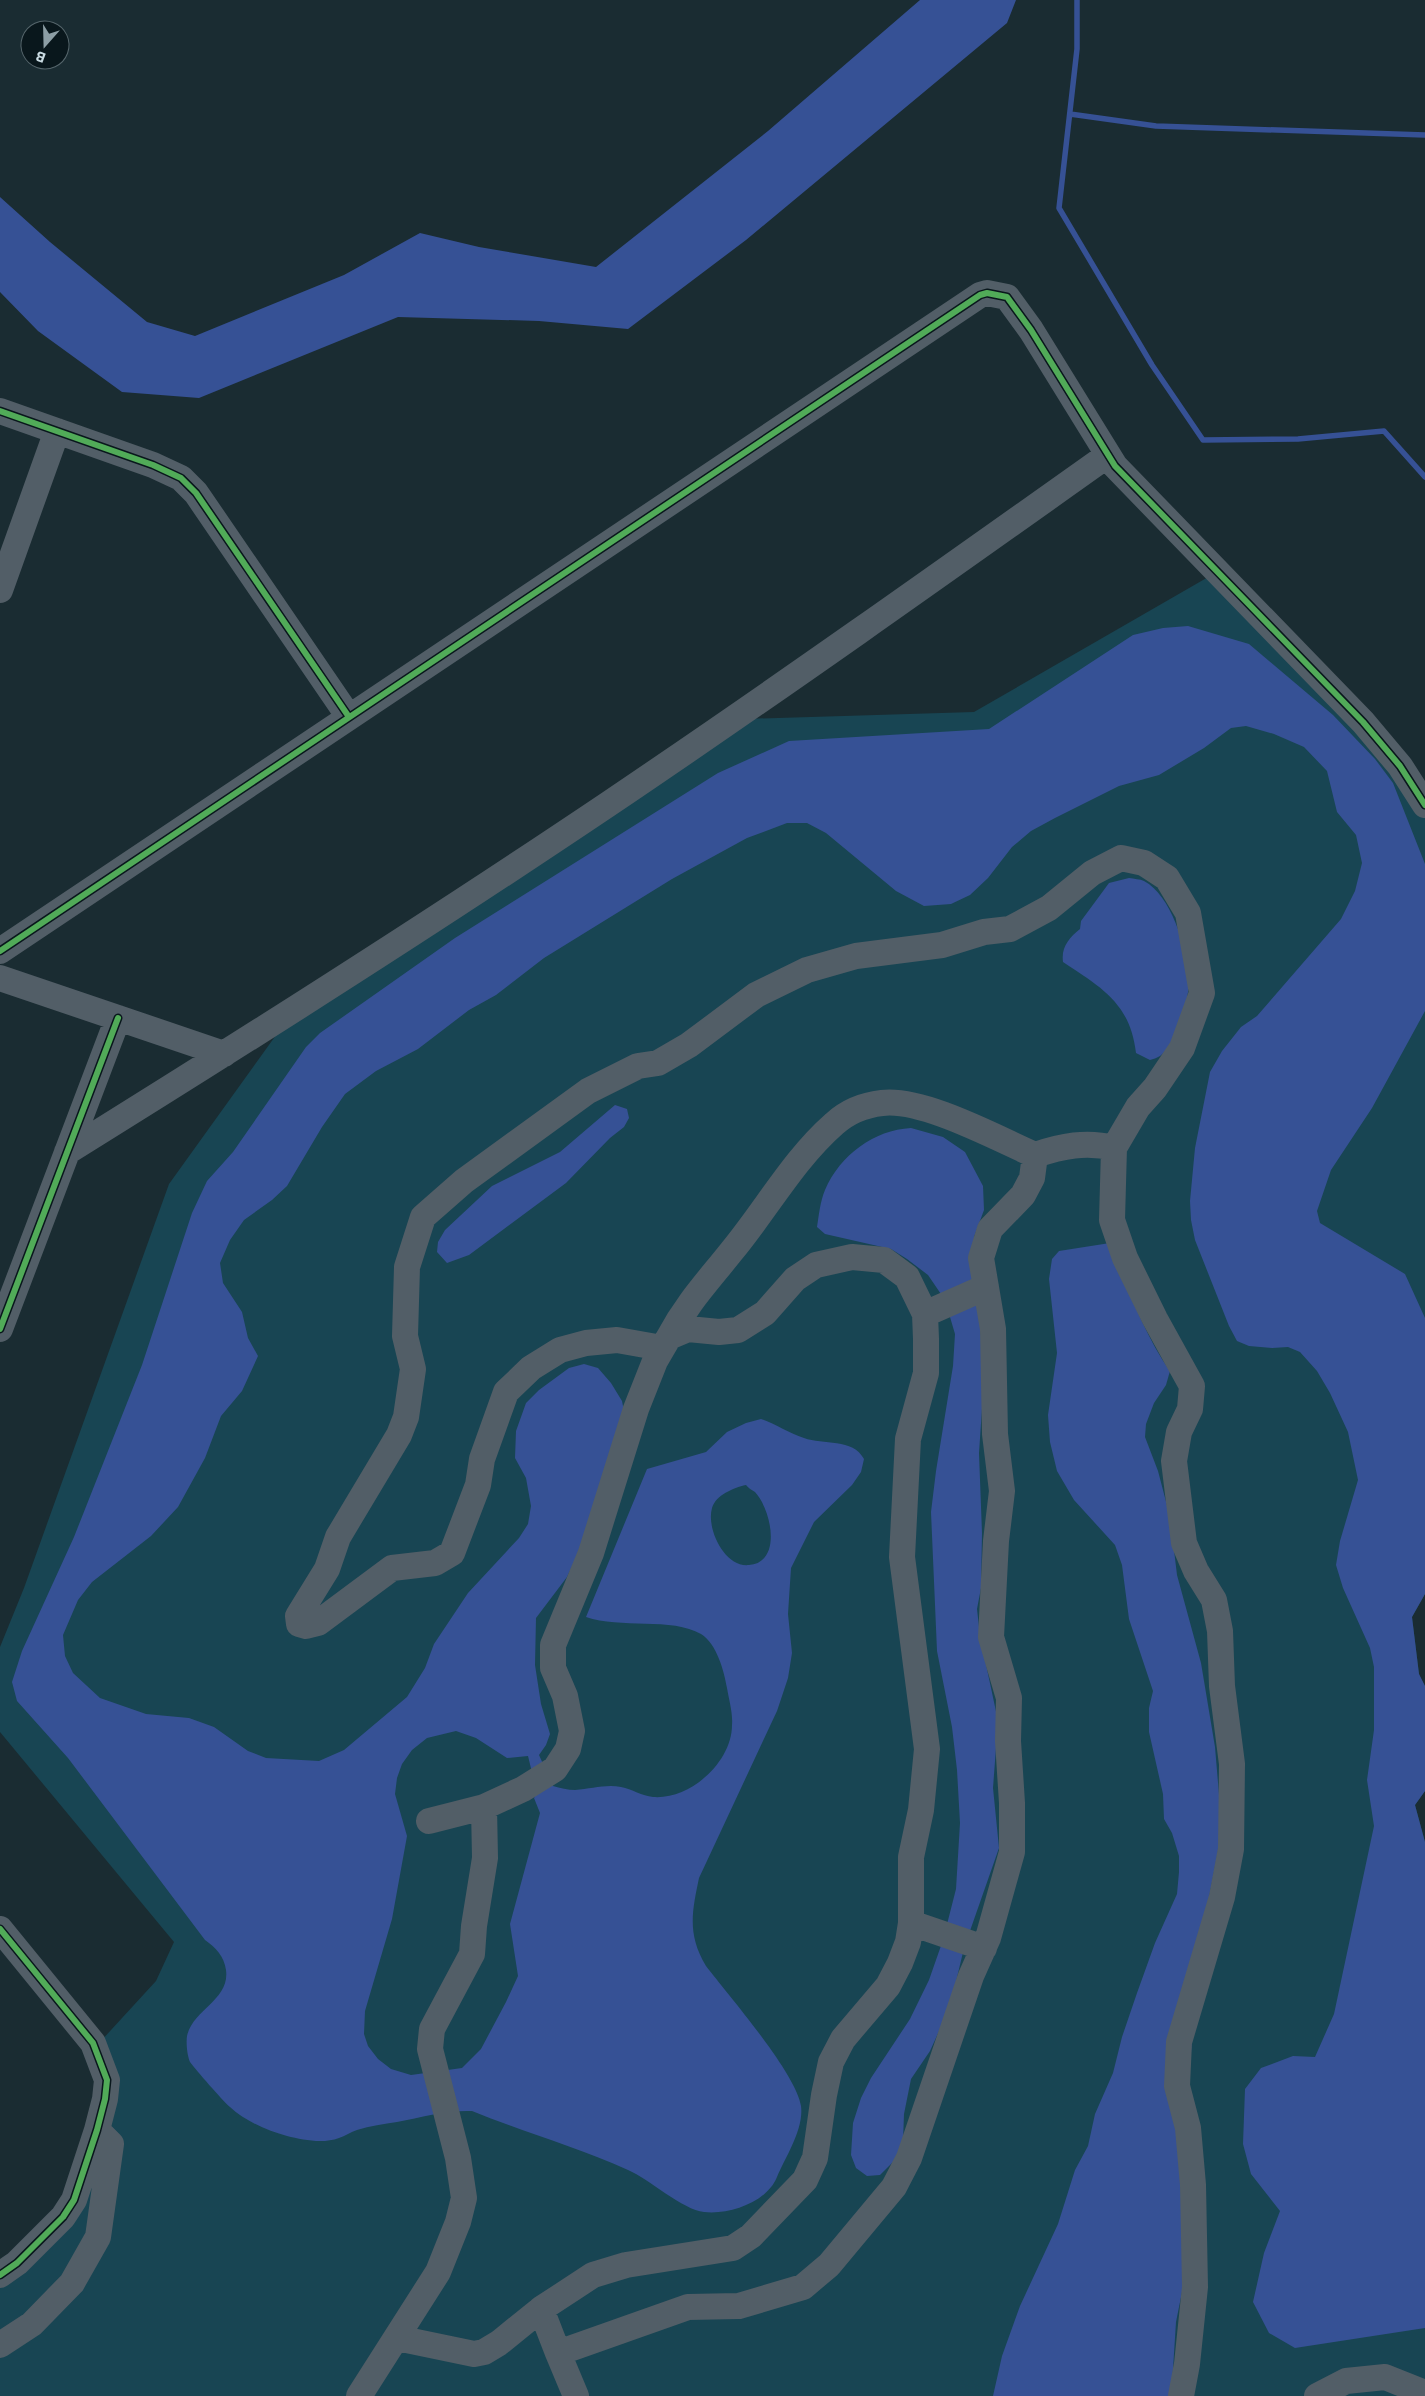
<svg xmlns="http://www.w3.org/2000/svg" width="1425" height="2396" font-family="'IBM Plex Sans',sans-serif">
	<rect width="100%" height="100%" fill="#1a2c32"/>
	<!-- green -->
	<path fill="#184553" d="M1210,576l145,148 70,94v776l-13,23 7,57 6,12v105l-10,14 10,37v554h-1425v-113l80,-80 20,-161 56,-61 18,-39 -174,-210v-85l24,-59 145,-404 115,-160 459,-305 231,-7z"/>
	<!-- water -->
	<path fill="#365195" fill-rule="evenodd" d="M920,0h96l-9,23 -261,217 -118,89 -89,-8 -141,-4 -199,81 -77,-6 -84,-61 -38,-39v-95l50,45 97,80 48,14 149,-61 76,-42 59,14 117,20 172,-136z
		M1188,626l61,18 84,71 42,44 18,24 32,81v147l-53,97 -41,62 -14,41 3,12 85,51 20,44v276l-13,23 7,57 6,12v105l-10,14 10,37v486l-130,20 -26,-15 -16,-31 11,-49 16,-42 -29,-37 -8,-30 2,-55 16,-21 32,-12 22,1 19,-43 40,-188 -7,-46 7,-50v-63l-4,-19 -27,-60 -7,-23 4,-24 18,-61 -10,-48 -18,-39 -13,-22 -17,-19 -12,-5 -16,1 -23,-2 -12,-5 -8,-15 -34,-86 -4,-20 -1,-19 5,-53 15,-76 12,-21 19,-24 16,-11 84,-97 14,-28 7,-28 -6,-28 -19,-23 -10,-41 -23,-24 -30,-13 -28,-8 -15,2 -27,20 -45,27 -40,11 -64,32 -24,13 -19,16 -24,31 -18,17 -19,9 -27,2 -28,-15 -70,-58 -19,-10h-20l-40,15 -75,41 -128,79 -48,37 -27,15 -51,39 -42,22 -31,23 -23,33 -35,59 -15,14 -28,20 -14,20 -10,23 3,20 19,29 6,26 10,18 -16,35 -21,25 -16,42 -27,49 -27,29 -59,46 -14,18 -15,35 2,21 8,17 27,25 46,16 43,4 25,9 34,24 18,7 53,3 25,-11 63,-53 18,-29 9,-24 34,-51 51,-55 9,-14 3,-18 -5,-28 -11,-20 1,-27 10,-28 13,-13 30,-22 15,-4 14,4 13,15 11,18 4,20 -31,98 -28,58 -31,41 -1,47 6,39 9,30 -4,11 -7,10 14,31c7,2 15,4 22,4 16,-1 31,-6 46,-3 11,2 21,9 32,10 37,3 79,-35 79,-72 1,-12 -3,-25 -5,-37 -3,-17 -10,-44 -26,-54 -29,-17 -81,-5 -115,-17l61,-148 59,-17 21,-20 19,-9 15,-4c14,5 28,14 43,19 19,7 49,0 60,21l-3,13 -9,13 -38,37 -23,46 -3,46 4,39 -4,25 -11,33 -78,167c-7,34 -12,56 7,88 23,30 90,107 95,140 3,23 -15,50 -24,71 -10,25 -47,38 -73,35 -21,-2 -55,-33 -76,-42 -51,-23 -105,-38 -156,-59 -25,-1 -50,6 -75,11 -13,2 -27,4 -40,8 -6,2 -12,6 -18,8 -16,6 -36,2 -52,-2 -19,-5 -42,-15 -57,-29 -8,-7 -34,-37 -40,-45 -3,-7 -4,-19 -3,-26 6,-27 43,-36 39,-66 -2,-14 -10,-22 -21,-30l-137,-182 -51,-57 -5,-19 10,-31 52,-114 68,-172 50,-152 15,-32 26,-29 73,-105 14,-14 135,-95 263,-165 71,-32 200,-12 144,-94 30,-7zM746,1485c2,3 6,5 9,7 16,17 28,70 -6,73 -24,3 -43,-36 -37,-57 4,-13 21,-20 34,-23zM456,1731l20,7 31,20 21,-2 9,37 -3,5 6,15 -30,111 8,52 -12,26 -25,47 -19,19 -51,7 -20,-6 -13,-10 -10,-13 -4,-12 1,-23 27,-92 15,-83 -12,-42 2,-16 5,-14 10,-14 15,-12z
		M1129,878c5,1 11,1 15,3 27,14 42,66 45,94 2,19 -12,70 -29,81 -3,2 -7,3 -10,4l-14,-7c-6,-50 -34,-65 -73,-91 -2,-15 6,-24 17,-33l1,-8 28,-38z
		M615,1105l12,4 2,9 -5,9 -14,11 -44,45 -97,72 -22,8 -10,-11 1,-10 7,-12 47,-44 68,-34z
		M911,1128l32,9 22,15 18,34 1,24 -10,27 10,142 -5,74 3,80 -1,55 -4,21 3,27 18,85 -5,67 6,60 -35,100 -14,59 -20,44 -19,28 -7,35 -1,27 -7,18 -16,16 -13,1 -11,-8 -5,-13 2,-32 8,-25 10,-20 39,-59 19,-39 14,-40 13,-51 4,-66 -3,-53 -5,-43 -15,-76 -6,-139 5,-41 17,-105 2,-32 -10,-34 -17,-25 -21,-16 -16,-10 -66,-15 -8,-7c2,-12 3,-25 8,-37 15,-35 49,-60 86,-62z
		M1110,1243c18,44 33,90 60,128l-4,14 -12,18 -8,21 -1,13 13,34 12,46 7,58 24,88 14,84 7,83 -19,99 -22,226 2,132 -7,35 -4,63 -3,11h-176l9,-40 18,-50 38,-82 17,-54 13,-24 7,-32 18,-41 9,-36 15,-44 18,-50 22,-49 2,-22v-16l-7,-23 -8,-14 -1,-25 -14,-62v-24l4,-17 -24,-72 -7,-54 -7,-20 -41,-45 -17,-29 -7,-29 -2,-27 9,-62 -8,-74 3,-20 7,-8z"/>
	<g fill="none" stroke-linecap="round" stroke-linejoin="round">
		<!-- stream -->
		<path stroke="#365195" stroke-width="5.5" d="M1077,0v49l-18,159 93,157 51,75 95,-1 86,-8 41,46
			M1070,114l86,12 269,9"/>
		<!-- minor -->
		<path stroke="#525e67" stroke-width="26" d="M0,411l153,54 28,13 15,15 153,224
			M0,590l57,-159
			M0,951l980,-656 7,-2 20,4 24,33 84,136 248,256 37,44 25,39
			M0,978l224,76
			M67,1152c182,-113 363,-228 540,-347 169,-114 335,-232 501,-350
			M1035,1155c27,-9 51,-14 79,-7l-2,72 13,38 30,61 37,67 -2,23 -11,23 -5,29 10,82 12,28 18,29 6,31 2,55 10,78 -1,85 -9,48 -43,145 -2,44 11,42 5,57 2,102 -8,77 -6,32
			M925,1314l61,-27
			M0,1329l118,-311
			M662,1348l-45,-8 -31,3 -26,7 -29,18 -25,24 -24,67 -4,26 -26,68 -17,10 -43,5 -74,55 -12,3 -7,-2 -1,-8 29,-47 11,-32 61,-102 7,-18 7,-48 -8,-33 2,-69 16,-50 41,-36 124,-90 50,-25 20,-3 31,-18 67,-50 51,-25 49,-14 86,-11 42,-13 26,-3 39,-21 43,-35 29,-15 23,5 23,15 21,35 14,80 -20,55 -27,40 -17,19 -24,41
			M911,1923l73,25
			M0,1929l93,114 14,37 -2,19 -8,31 -23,70 -11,17 -46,46 -17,12
			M541,2309l17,44 130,-46 51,-1 64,-19 26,-22 65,-78 15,-29 62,-182 17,-38 24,-86v-49l-4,-62 1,-43 -18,-61 5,-96 6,-50 -7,-57 -2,-105 -12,-71 9,-29 33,-34 9,-17 3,-23c-39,-17 -112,-57 -153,-52 -18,2 -35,9 -48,21 -41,36 -68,86 -103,128 -23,29 -44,51 -62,85
			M397,2338l77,16 10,-2 15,-9 42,-34 52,-34 33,-10 107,-17 18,-12 54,-56 10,-22 9,-63 7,-33 12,-23 45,-53 12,-23 8,-21 3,-19v-66l10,-47 6,-61 -25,-192 6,-118 18,-66v-34l-1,-25 -18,-37 -23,-17 -32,-3 -36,8 -21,14 -30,34 -27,17 -19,2 -31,-3 -19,8 -14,24 -19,48 -45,144 -38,92v23l12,28 7,35 -4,18 -13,20 -32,20 -39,18 -55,14
			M0,2345l32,-21 40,-41 26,-46 13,-93 -14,-14
			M558,2353l18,43
			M359,2396l79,-124 20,-50 6,-24 -6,-40 -28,-109 2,-20 40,-75 2,-28 11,-68 -1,-51
			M1317,2396l29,-15 39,-4 40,16"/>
		<defs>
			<path id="cycleway" d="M0,411l153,54 28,13 15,15 153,224
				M0,951l980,-656 7,-2 20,4 24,33 84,136 248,256 37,44 25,39
				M0,1329l118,-311
				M0,1929l93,114 14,37 -2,19 -8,31 -23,70 -11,17 -46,46 -17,12"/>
		</defs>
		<!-- cycleway casing -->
		<use href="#cycleway" stroke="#09171c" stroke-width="9"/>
		<!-- cycleway -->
		<use href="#cycleway" stroke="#51ab58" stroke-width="6"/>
	</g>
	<!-- north arrow -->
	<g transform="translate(45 45) rotate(200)"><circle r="24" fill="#09171c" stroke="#56666c"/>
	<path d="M0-4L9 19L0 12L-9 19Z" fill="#8c9ea5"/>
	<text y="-8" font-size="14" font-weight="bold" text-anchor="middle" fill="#cadce3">B</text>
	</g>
</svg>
